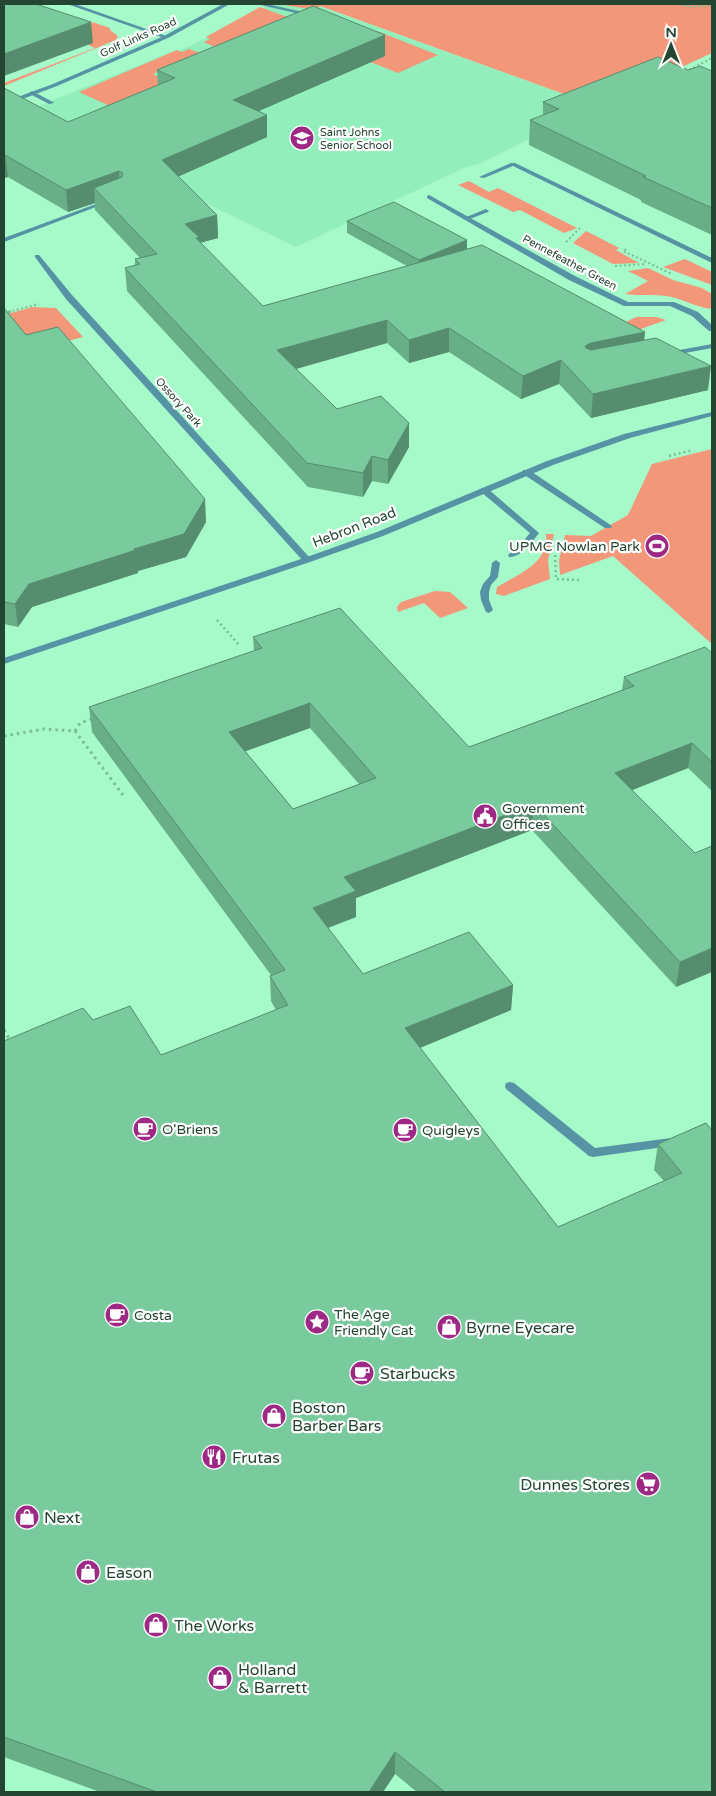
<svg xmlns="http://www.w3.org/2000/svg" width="716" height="1796" font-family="'Varela Round',sans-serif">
	<rect width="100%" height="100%" fill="#a6f9c9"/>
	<!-- built -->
	<path fill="#92eeba" d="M271,4h42l284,102 -116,57 -15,4 -170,80 -274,-134 154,-63 3,1 28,-13 -1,-1z"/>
	<!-- green -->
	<path fill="#f3977a" d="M278,4h434v49l-115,53 -277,-100 -5,4z
		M260,7l30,11 -61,36 -25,-12 6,-3 -4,-2z
		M92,22l18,6v2l8,6 -2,4 -112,46v-3l91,-35 -11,-5 -13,-11z
		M377,31l61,24 -40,18 -62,-25z
		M189,49l22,8 -46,12 -12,5 14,7 67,-15 -124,40 -31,-14 98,-42 5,2z
		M469,181l20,11 9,-4 79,40 -13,5 -44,-23 -7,2 -55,-27z
		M586,231l33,17 -3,2 23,13 -26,1 -40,-21z
		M685,259l27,13v13l-49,-18z
		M648,268l25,12 29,8 10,6v15c-15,-1 -30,-11 -46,-13 -13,-2 -27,0 -41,-2l23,-13 -20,-10z
		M32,307l24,1 27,29 -79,21v-43z
		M636,317h20l10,3 -42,15 -12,-6z
		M712,449v195l-99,-88 -53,19 -1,-15 6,-25 26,1 37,-21 24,-51z
		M546,534h8l-6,26 2,19 -46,17 -8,-2 1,-7c22,-13 52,-24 49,-53z
		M435,591l15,1 18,16 -28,10 -16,-15 -26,9 -1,-5 4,-5z"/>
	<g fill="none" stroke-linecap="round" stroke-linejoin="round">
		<!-- path-far2 -->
		<path stroke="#7bbd97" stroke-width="2" stroke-dasharray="2 2.5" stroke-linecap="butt" d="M676,4l18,3 18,-2
			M693,71l-4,-1 23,-12
			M566,242l15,-15
			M626,249l-3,2 49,23
			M615,266l31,-2
			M8,312l31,-8"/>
		<!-- path-far1 -->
		<path stroke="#7bbd97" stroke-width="2.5" stroke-dasharray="2 3" stroke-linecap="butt" d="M4,313l9,-2
			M669,456l24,-6
			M555,555l1,24 23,1
			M217,620l23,26"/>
		<!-- path -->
		<path stroke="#7bbd97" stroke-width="3" stroke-dasharray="2.5 4" stroke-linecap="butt" d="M75,731l5,-8 14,-5
			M4,736l40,-7 31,2 48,64
			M4,1030l7,12"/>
		<!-- service -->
		<path fill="#5593a5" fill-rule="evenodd" d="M256,4h11l45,10 -3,2z
			M32,91l21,11 1,1 -5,1 -19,-10 -1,-1z
			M104,201l5,1 -105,40v-4z
			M486,209l3,2 -1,1 -21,8 -3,-2z
			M712,344v4l-43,8 -4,-2 4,-2z
			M523,470h6l83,56 -1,2h-6l-82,-54z
			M481,488h6l52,45c-7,9 -18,25 -30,24l-1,-2 12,-10 10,-12 -49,-41z
			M496,560l4,3 -2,14 -7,8 -2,7v8l4,10 -4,3 -3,-1 -5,-12 -1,-8 3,-8 7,-8 2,-13z
			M510,1082l4,1 81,65 76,-10 4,1 2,3 -2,3 -4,1 -78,11 -4,-1 -83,-67 -1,-3 1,-3z"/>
		<!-- minor -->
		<path fill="#5593a5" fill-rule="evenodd" d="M67,4h8l94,33 -5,1z
			M511,163h4l197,95v5l-199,-97 -29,12 -5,-1z
			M429,195l146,81 53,26h46l24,10 14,13v6h-3l-17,-15 -22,-10h-46l-55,-26 -142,-82v-2z
			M35,255h4l33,40 238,263v4h-6l-238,-263 -31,-42z"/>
		<!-- tertiary -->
		<path fill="#5593a5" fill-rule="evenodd" d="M223,4h7l-62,34 -111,48 -53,20v-4l49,-18 111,-48z
			M712,412v4l-82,22 -77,27 -170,71 -73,26 -306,102v-6l300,-100 73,-26 170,-71 77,-27z"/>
	</g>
	<!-- wall -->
	<path fill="#68ae87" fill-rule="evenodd" d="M385,35v21l-127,55 9,26 -89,39 39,39 1,23 -18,5 63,63 144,-40 -60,-33v-12l120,28 177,91 64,50 -117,28 -32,-34 -38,15 -72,-47 -40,11 -22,-20 -91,26 41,40 72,38 -21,37 -16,-3 -9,16 -55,-10 -181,-196 -2,-23 10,-3v-6l5,-1 -45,-48v-7l-27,9 -60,-35 -4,1v-90l64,34 90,-37 -1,-15z
		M688,70l24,1v164l-71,-33v-2l-112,-55 1,-25 13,-5v-13z
		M4,308l22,27 180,187 -20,35 -48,14v2l-106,34 -14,20 -14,-3z
		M253,637l216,110 153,-57 2,-13 88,-24v138l-24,-23 -56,22 63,63 17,-7 -36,141 -144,-157 -176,68v19l-28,11 35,46 150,11 -2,25 -91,38 138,179 106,-46 -10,-11 4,-26 48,-21 6,669h-295l-22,-18 -12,18h-283l-96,-35v-716l89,-21 68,35 115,-45 -5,-9 -1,-25 1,-1 -179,-243 -3,-25 165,-56zM310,728l49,56 -66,25 -48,-58z"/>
	<!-- shaded-wall -->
	<path fill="#558d6e" d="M91,22l2,21 -89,33v-22z
		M385,35v21l-151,66 -1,-22z
		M267,115v22l-103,46 -2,-23z
		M4,155h1l3,22 -4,1z
		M119,171l1,22 -26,-5 1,15 -27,9 -2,-22z
		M217,215l1,23 -19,5 -14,-19z
		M467,240v11l-48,21v-12z
		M387,320v23l-109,31 -1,-24z
		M449,328v24l-40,11v-23z
		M645,332l-2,24 -54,10 -4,-20 6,-3z
		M561,360l-2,24 -38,15 2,-23z
		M711,366l-3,24 -117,28 2,-24z
		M409,423v24l-21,37v-24z
		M372,456v25l-9,16v-24z
		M205,499l1,23 -20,35 -48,14v2l-106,34 -14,20 -3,-23 14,-20 105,-35z
		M310,703v25l-80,29 -1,-25z
		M692,743l-4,25 -76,30 3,-25z
		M534,804l-2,26 -176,68v19l-42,16 -1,-25 31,-31z
		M712,948v24l-36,15 4,-25z
		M513,985l-2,25 -106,44v-26z
		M395,1752v22l-12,18h-14z"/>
	<!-- building -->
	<path fill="#79ca9d" stroke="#558d6e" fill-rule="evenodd" d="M4,4h32l55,18 -87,32z
		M313,6l72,29 -152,65 34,15 -105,45 55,55 -32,9 14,13 -3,1 67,68 219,-61 163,87 -54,11 -6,3 1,2 5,2 65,-12 55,28 -118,28 -32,-34 -38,16 -74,-48 -40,12 -22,-20 -110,30 60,59 44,-13 28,27 -21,37 -16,-4 -9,17 -56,-10 -182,-195 15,-4 -5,-5 22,-5 -63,-66 28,-11 1,-4 -4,-2 -53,19 -61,-35h-1v-67l64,34 107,-44 -18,-8z
		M658,57l30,13 12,-4 12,5v137l-69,-31 3,-1 -116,-56 29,-11 -16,-7z
		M394,202l73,38 -48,20 -72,-39z
		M4,308l22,27 32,-8 147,172 -21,35 -50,15 2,1 -107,34 -14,20 -11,-2z
		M340,608l129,139 165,-61 -10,-9 81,-30 7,6v109l-20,-19 -77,30 80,80 17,-7v102l-32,14 -146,-158 -190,73 12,14 -43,17 50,66 106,-42 44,53 -108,43 153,199 124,-54 -24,-29 48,-21 6,7v662h-267l-50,-40 -26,40h-212l-153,-55v-696l79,-33 10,12 37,-14 31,49 127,-50 -18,-29 15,-6 -196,-263 173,-59 -9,-11zM310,703l66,75 -83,31 -64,-77z"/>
	<!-- icons -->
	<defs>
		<symbol id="school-disc" viewBox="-11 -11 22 22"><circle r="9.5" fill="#9e2984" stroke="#fff"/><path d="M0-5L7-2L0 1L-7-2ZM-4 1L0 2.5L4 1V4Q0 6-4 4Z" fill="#fff"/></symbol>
		<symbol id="stadium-disc" viewBox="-11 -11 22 22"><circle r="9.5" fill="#9e2984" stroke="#fff"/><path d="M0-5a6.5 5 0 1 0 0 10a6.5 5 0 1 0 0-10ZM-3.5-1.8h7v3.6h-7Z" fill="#fff"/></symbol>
		<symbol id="civic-disc" viewBox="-11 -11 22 22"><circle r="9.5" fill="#9e2984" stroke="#fff"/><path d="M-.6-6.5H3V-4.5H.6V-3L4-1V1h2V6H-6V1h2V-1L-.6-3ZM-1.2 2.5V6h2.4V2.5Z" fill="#fff"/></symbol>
		<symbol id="cafe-disc" viewBox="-11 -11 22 22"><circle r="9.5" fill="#9e2984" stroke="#fff"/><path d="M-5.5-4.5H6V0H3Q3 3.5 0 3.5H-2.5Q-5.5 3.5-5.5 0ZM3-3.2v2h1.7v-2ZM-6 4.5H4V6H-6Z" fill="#fff"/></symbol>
		<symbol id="sight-disc" viewBox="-11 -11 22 22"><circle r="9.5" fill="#9e2984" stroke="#fff"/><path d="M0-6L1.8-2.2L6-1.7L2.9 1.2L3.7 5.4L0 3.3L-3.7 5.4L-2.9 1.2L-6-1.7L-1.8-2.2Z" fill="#fff"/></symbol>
		<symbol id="shop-disc" viewBox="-11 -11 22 22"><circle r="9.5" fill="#9e2984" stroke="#fff"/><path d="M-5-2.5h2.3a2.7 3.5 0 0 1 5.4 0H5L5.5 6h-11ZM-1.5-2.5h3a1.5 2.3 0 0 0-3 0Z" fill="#fff"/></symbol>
		<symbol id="restaurant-disc" viewBox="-11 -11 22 22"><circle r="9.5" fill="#9e2984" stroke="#fff"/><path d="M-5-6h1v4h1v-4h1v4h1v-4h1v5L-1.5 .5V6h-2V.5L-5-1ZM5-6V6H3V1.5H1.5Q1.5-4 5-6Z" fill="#fff"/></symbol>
		<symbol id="supermarket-disc" viewBox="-11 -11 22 22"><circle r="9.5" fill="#9e2984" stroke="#fff"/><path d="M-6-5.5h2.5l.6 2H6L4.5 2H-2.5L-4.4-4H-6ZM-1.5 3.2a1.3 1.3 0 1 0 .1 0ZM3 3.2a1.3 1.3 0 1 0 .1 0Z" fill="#fff"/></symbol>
	</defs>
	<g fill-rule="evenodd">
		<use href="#school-disc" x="288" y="124" width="28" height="28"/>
		<use href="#stadium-disc" x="643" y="532" width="28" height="28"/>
		<use href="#civic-disc" x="471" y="802" width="28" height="28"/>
		<use href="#cafe-disc" x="131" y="1115" width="28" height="28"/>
		<use href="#cafe-disc" x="391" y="1116" width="28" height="28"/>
		<use href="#cafe-disc" x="103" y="1301" width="28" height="28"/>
		<use href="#sight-disc" x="303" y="1308" width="28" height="28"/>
		<use href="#shop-disc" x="435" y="1313" width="28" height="28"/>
		<use href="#cafe-disc" x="348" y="1359" width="28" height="28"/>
		<use href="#shop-disc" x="260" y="1402" width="28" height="28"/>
		<use href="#restaurant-disc" x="200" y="1443" width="28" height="28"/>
		<use href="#supermarket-disc" x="634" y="1470" width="28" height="28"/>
		<use href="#shop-disc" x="13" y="1503" width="28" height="28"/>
		<use href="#shop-disc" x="74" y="1558" width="28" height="28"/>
		<use href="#shop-disc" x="142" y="1611" width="28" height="28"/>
		<use href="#shop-disc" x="206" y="1664" width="28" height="28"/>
	</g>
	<g text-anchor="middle" stroke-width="4.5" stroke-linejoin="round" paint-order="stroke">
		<!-- far-street labels -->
		<g font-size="11" fill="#234532" stroke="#fff">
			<text transform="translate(138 37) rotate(-24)" y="4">Golf Links Road</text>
			<text transform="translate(570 262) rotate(28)" y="4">Pennefeather Green</text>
			<text transform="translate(179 402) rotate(48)" y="4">Ossory Park</text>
		</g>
		<!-- far-poi labels -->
		<g font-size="11" fill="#234532" stroke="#fff" text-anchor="start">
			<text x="320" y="136">Saint Johns<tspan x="320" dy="13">Senior School</tspan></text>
		</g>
		<!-- street labels -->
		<g font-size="14" fill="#234532" stroke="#fff">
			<text transform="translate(354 527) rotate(-21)" y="5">Hebron Road</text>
		</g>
		<!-- poi labels -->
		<g font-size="14" fill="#234532" stroke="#fff" text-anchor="start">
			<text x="640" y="551" text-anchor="end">UPMC Nowlan Park</text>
			<text x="502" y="813">Government<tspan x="502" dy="16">Offices</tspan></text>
			<text x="162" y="1134">O'Briens</text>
			<text x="422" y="1135">Quigleys</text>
			<text x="334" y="1319">The Age<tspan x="334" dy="16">Friendly Cat</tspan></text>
			<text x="134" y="1320">Costa</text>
		</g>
		<!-- near-poi labels -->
		<g font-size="16" fill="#234532" stroke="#fff" text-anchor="start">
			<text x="466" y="1333">Byrne Eyecare</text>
			<text x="380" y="1379">Starbucks</text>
			<text x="292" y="1413">Boston<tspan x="292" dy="18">Barber Bars</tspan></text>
			<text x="232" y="1463">Frutas</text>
			<text x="630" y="1490" text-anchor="end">Dunnes Stores</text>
			<text x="44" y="1523">Next</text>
			<text x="106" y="1578">Eason</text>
			<text x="174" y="1631">The Works</text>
			<text x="238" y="1675">Holland<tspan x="238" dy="18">&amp; Barrett</tspan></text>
		</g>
	</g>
	<!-- border -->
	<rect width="716" height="1796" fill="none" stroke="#234532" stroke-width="10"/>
	<!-- north arrow -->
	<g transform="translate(671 45)" stroke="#ffffff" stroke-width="4" paint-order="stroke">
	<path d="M0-4L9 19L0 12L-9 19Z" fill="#234532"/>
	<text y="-8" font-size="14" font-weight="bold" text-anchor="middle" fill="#234532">N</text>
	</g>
</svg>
